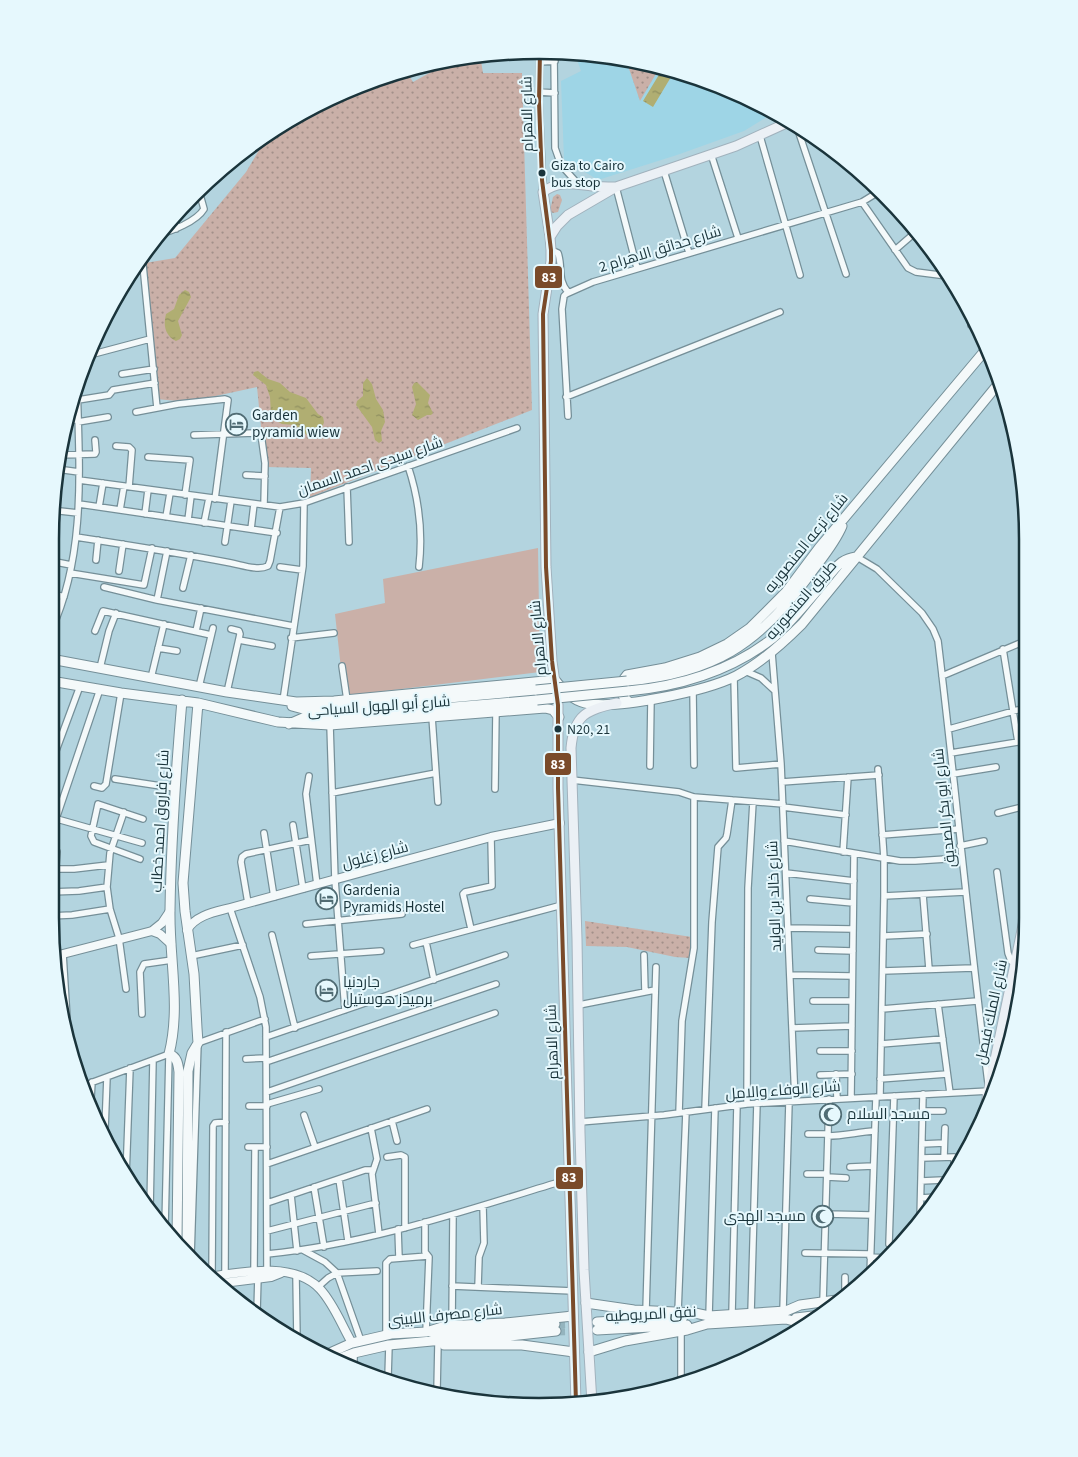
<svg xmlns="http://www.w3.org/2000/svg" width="1078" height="1457" font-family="'Source Sans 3',Cairo,sans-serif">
	<defs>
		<pattern id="grass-dots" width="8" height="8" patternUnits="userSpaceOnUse" patternTransform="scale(1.25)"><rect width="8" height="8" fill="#cab0a8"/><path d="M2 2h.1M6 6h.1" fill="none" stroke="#a3908a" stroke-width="1.8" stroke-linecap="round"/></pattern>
		<pattern id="water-ripples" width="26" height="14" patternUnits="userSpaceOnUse" patternTransform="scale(1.25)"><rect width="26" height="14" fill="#b0ae72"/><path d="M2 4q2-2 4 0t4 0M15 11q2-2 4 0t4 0" fill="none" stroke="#8e8e5f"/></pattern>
	</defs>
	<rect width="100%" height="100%" fill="#b3d4df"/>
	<!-- built -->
	<path fill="#9ed5e6" d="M573,53l30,1 93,22 79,36 -31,19 -67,24 -79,25 -34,-21 -3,-78 20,-10 -6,-17z"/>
	<!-- grass -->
	<path fill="url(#grass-dots)" d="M480,55l3,18h39l10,337 -222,87 1,-29 -46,-1 -8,-80 -69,15 -32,-3 -11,-136 30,-5 71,-86 19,-32 18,-15 39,-24 83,-32 8,13 40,-22z
		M626,60l34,7 -20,34z
		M557,194l3,1 2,5 -4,12 -5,1 -3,-2 3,-14z
		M585,921l107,16 -2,21 -15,-1 -48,-10 -41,-1z"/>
	<!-- green -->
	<path fill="#cab0a8" d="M538,548l2,124 -196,24 -9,-82 50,-11 -2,-24z"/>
	<!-- water -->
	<path fill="url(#water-ripples)" d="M663,68l11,4 -21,35 -10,-6z
		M185,290l4,2 2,5 -13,24 4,14 -2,4 -4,2c-11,-5 -13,-16 -10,-27l8,-5 5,-14z
		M258,371l10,8 12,4 10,9 16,6 12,16 5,3 1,5 -3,9 -13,5 -13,-11 -13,-1 -9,-5 -2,-4 -1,-18 -4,-12 -13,-10 1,-3z
		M367,378l5,6 4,15 7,11 2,12 -4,9 1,10 -3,2 -4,-3 -3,-13 -16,-22 1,-4 6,-5v-13z
		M417,382l13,13 -2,8 5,10 -2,2h-4l-9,5 -6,-5 4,-11 -4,-17 2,-4z"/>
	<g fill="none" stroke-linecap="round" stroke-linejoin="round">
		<!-- secondary-tunnel -->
		<path stroke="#94b4be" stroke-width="9" stroke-dasharray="9 4.5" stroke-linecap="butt" d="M556,1324l41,-2
			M556,1331l38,-1"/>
		<defs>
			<path id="minor" d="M540,52l-1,50 4,90
				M554,53l1,95 6,17 17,19
				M540,62l15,-1
				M539,92l16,1
				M796,124l50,150
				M760,136l40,139
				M711,154l27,84
				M664,171l25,82
				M616,187l21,81
				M862,202l46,66 8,4 31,4
				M176,212v17
				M158,234c13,-2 39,-13 46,-25l-5,-18
				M551,250l7,3c5,14 -1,27 10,39
				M895,250l22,-19
				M142,255l15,153
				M971,325l1,-6
				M86,356l64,-17
				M122,374l32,-5
				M566,397l214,-85
				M78,400l31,-5 4,-5 42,-7
				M136,412l42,-8 47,-5 3,1 -13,99
				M568,416l-6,-107 2,-13 2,-2 27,-12 269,-80 18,-11
				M65,420h13
				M78,422l30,-5
				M194,435l61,-2 6,1 4,29 -1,42
				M116,446l13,1 3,3 -3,37
				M60,455l35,-1 1,-2 -1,-12
				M148,457l42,3 -5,35
				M408,466c11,33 15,66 11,101
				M57,469l22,3
				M246,475l19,1
				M79,480l201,27 24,-4 213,-75
				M347,487l2,55
				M79,504l198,29
				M99,507l4,-24
				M51,510l27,3
				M120,510l4,-24
				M145,514l3,-24
				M166,517l4,-24
				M188,520l3,-24
				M204,523l5,-25
				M251,529l3,-25
				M51,534h3
				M76,537c52,8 103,16 155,26 11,2 27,8 37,3l2,-5 10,-54
				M225,542l6,-41
				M96,560l2,-20
				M51,561l20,4
				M280,567l22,3
				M119,571l4,-27
				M70,573l74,12 8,-37
				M104,587l53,13 136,26
				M183,588l8,-33
				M51,593l13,4
				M157,600l10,-49
				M51,631c36,-78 28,-166 26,-250
				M95,631l8,-20 108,24
				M196,631l5,-23
				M291,638l43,-5
				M239,640l33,6
				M158,648l19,3
				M772,653l9,111 14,337
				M342,666l5,34
				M100,668l9,-37 7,-18
				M745,671l16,7 13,12
				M942,676l83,-35
				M734,677l2,91 45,-4
				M151,678l13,-54
				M199,687l14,-59
				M693,691l1,74
				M227,692l13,-58 -1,-3 -8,-2
				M283,701l20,-135 1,-63
				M432,717l6,85
				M330,725l5,155 10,130
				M949,729l76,-21
				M951,753l67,-11 -15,-93
				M650,766l1,-67
				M50,767l30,-81
				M878,769l6,89v38l-4,201
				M953,774l43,-7
				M309,776l-3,18 11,91
				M115,779l59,9
				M572,780l107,12 15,5 89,7
				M782,782l97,-7
				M94,786l8,2 4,-4 15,-91
				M495,789l1,-78
				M332,793l104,-20
				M783,807l63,8
				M124,812l-14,41 -3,34 3,22 9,29 7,51
				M998,813l28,-7
				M50,817l92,26
				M293,825l10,64
				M264,833l10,64
				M882,835l77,-6
				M51,840l5,-21 44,-130
				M784,841l116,20h15l47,-3
				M960,846l24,-5
				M843,852l5,-75
				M140,859l-46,-17 -3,-6 7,-32 45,15
				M50,869h24l34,-4
				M997,872l11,81 3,8 4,3
				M786,873l68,8
				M50,892l29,-1 28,-4
				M923,895l6,74
				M884,896l81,-4
				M810,899l43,4
				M248,903l-7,-41 1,-5 4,-3 65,-14
				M230,908l30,89 6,30 1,246
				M50,916l22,-1 38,-6
				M51,923l6,-71
				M306,924l96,-10
				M788,928l65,1
				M471,929l-8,-35 2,-2 27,-6 -1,-49
				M272,935l23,93
				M884,936l43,-2
				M426,942l8,38
				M413,945l149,-40
				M818,950l35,1
				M63,954l4,64
				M644,955l1,37
				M191,956l52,-11
				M311,956l70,-5
				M883,971l90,-3
				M790,975l62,1
				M813,1001h39
				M938,1004l12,89
				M579,1005l76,-15
				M882,1009l95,-8
				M142,1014l-2,-42 4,-8 28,-4
				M792,1028l60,-2
				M266,1037l239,-82
				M881,1044l62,-5
				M820,1051h32
				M246,1059l20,-1
				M266,1062l230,-78
				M836,1074l1,25
				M820,1075l32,-1
				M880,1079l67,-5
				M85,1085l84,-31 -4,173
				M267,1092l228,-79
				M91,1098l1,-16
				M851,1098l3,-244
				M267,1104l52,-15
				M747,1104l1,-216 5,-86
				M249,1106h18
				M705,1109l7,-187 6,-75 8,-9 1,-4 5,-34
				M923,1111h20
				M679,1113l3,-92 12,-73v-151
				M304,1115l11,32
				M392,1121l5,20
				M580,1122l84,-7 83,-11 242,-13c-19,-150 -33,-300 -51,-450l-5,-12 -11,-16 -45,-44 -20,-12
				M371,1128l6,31 -5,15 7,60
				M105,1129l2,-52
				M808,1134h20
				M828,1136c16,0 30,-4 47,-5
				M922,1144l22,-1
				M248,1147h19
				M387,1157l14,-2 4,2v71
				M944,1157l1,-29
				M922,1158l32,-1v12
				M267,1164l160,-55
				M850,1167l23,-1
				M807,1174h20
				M126,1177l4,-109
				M827,1177l19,1
				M339,1179l9,62
				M921,1181l22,-1
				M314,1187l10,60
				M291,1195l6,56
				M921,1198l15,-1
				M267,1203l98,-33h8
				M150,1209l3,-149
				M826,1214l46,1
				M920,1220l3,-126
				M425,1222v30l4,5 -3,75
				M398,1229l1,29
				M267,1231l109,-28
				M889,1244l5,-148
				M303,1250l22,12 12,11 24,68
				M805,1253l65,1
				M267,1254c103,-10 203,-45 302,-75
				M191,1256l7,-213 67,-24
				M870,1257l18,1
				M254,1271l1,-124
				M225,1274l1,-242
				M296,1275l1,64
				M870,1275l6,-178
				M212,1276l1,-150 2,-3 11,-1
				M452,1286l121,5
				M318,1287l10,-9 9,-5 40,-2
				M478,1287l1,-30 5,-14 -1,-37
				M225,1291l1,-8
				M845,1298v-21
				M823,1302l6,-203
				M646,1311l10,-344
				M783,1311l6,-209
				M257,1312l1,-36
				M678,1312l8,-200
				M751,1313l6,-210
				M732,1314l5,-209
				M709,1316l6,-208
				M452,1325l1,-110
				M681,1331v51
				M386,1335v-72l4,-4 38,-3
				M354,1366v-13
				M388,1377l1,-32
				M437,1391l1,-48"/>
			<path id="tertiary" d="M187,930c9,-15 28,-18 43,-22l261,-71 69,-14
				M152,931l8,3 11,10
				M55,956l97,-25 10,-8 8,-12
				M209,1277c33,-5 85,-16 111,12 14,15 22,37 32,54
				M215,1284l56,-7 10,-4"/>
			<path id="secondary" d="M51,659l176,33 69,10 38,-1 221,-21c8,10 17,20 30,23 32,7 121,-12 151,-27 25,-13 46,-32 66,-52l197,-241
				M51,681l70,12 77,10 80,19 52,3 215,-17 8,2 6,7
				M627,681c86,-8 131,-36 181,-104 12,-17 26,-32 34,-51
				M628,691c52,-5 103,-20 145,-53 18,-15 33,-35 49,-53 6,-8 12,-17 20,-23 5,-3 9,-4 14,-5
				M629,702c-10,-7 -10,-18 -2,-27l38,-7 35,-11 27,-13 23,-16 36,-36 33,-44 169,-201
				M292,706l11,3h24l209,-19
				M289,724l16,-7h29l203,-17
				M177,1241l2,-169c-1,-9 -2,-15 -10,-18 12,-47 0,-96 1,-144 1,-70 6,-140 12,-210
				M187,1252l1,-181 4,-18 6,-10 -1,-15 -3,-54 -9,-63 -2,-28 15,-180
				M586,1303l48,7 61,3 14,3 77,-5 14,-6 44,-6
				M796,1318l25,-3
				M597,1322l86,-5
				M597,1330l90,-5
				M431,1332h60l64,-8
				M444,1345h78l52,7
				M589,1352l36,-11 62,-11 20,-6 79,-5 11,3h11
				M323,1356l29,-13 39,-9 35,-2 19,-6 60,-3 68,-7
				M335,1360l19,-7 35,-8 43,-4 59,-3 65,-7"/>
			<path id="primary" d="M550,237l7,-11 11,-11 48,-28 120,-41 55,-25
				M1006,1058l12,-55
				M982,1122l45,-216
				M576,1403l-18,-615v-83l-6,-44 -6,-94 -3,-253 8,-53v-11l-1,-13 -7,-45c16,-12 30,-8 49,-6 8,1 16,1 24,1
				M592,1403l-8,-133 -4,-137 -3,-194 -6,-191c3,-34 16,-38 46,-45"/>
		</defs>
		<!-- minor casing -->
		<use href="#minor" stroke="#758f98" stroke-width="8"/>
		<!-- tertiary casing -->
		<use href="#tertiary" stroke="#758f98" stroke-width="10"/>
		<!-- secondary casing -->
		<use href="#secondary" stroke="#758f98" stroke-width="11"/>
		<!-- primary casing -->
		<use href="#primary" stroke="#a1b2bd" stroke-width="11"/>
		<!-- minor -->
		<use href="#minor" stroke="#f4f9fa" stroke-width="5.5"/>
		<!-- tertiary -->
		<use href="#tertiary" stroke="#f4f9fa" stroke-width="8"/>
		<!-- secondary -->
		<use href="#secondary" stroke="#f4f9fa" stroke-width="9"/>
		<!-- primary -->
		<use href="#primary" stroke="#ebf0f5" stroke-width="9"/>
		<defs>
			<path id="secondary-bridge" d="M536,690l91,-9
				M537,700l91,-9"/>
		</defs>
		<!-- secondary-bridge casing -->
		<use href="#secondary-bridge" stroke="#758f98" stroke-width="11" stroke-linecap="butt"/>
		<!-- secondary-bridge -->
		<use href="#secondary-bridge" stroke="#f4f9fa" stroke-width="9"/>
		<defs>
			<path id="bus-1" d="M540,52l-1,50 3,78 9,70v11l-8,53 3,253 6,94 6,44v83l18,615"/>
		</defs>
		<!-- bus-1 casing -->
		<use href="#bus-1" stroke="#e6f8fd" stroke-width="8"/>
		<!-- bus-1 -->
		<use href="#bus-1" stroke="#7a4b2a" stroke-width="4"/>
	</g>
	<!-- icons -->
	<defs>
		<symbol id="hotel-ring" viewBox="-11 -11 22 22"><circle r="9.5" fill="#e6f8fd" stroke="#506c74" stroke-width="1.5"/><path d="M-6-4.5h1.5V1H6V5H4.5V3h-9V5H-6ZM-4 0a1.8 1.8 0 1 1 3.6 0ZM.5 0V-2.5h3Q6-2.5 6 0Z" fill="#506c74"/></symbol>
		<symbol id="mosque-ring" viewBox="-11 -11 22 22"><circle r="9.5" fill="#e6f8fd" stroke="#506c74" stroke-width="1.5"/><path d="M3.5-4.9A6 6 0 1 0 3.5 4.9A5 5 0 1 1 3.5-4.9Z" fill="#506c74"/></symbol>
	</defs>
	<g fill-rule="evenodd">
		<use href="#hotel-ring" x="224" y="412" width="25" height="25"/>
		<use href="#hotel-ring" x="314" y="886" width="25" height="25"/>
		<use href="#hotel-ring" x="314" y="978" width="25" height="25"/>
		<use href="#mosque-ring" x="818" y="1102" width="25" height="25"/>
		<use href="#mosque-ring" x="810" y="1204" width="25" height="25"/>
	</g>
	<!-- markers -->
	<g fill="#1a343b" stroke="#e6f8fd" stroke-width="2">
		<circle cx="542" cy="173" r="4.5"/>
		<circle cx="558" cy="729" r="4.5"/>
	</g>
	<g text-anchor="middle" stroke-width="4" stroke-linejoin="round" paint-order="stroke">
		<!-- bus labels -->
		<g font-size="14" fill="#1a343b" stroke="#e6f8fd" text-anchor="start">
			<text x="551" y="170">Giza to Cairo<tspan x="551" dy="17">bus stop</tspan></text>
			<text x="567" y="734">N20, 21</text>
		</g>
		<!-- street labels -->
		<g font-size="15" fill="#1a343b" stroke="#e6f8fd">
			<text transform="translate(527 114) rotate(-91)" y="5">شارع الاهرام</text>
			<text transform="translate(660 249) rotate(-17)" y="5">شارع حدائق الاهرام 2</text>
			<text transform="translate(370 466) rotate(-19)" y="5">شارع سيدى احمد السمان</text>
			<text transform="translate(806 543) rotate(-51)" y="5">شارع ترعه المنصوريه</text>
			<text transform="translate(801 600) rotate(-49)" y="5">طريق المنصوريه</text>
			<text transform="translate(538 638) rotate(-95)" y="5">شارع الاهرام</text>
			<text transform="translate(379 706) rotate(-4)" y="5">شارع أبو الهول السياحى</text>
			<text transform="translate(944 808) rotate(-96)" y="5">شارع ابو بكر الصديق</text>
			<text transform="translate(160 821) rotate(-87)" y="5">شارع فاروق احمد خطاب</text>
			<text transform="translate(375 855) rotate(-15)" y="5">شارع زغلول</text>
			<text transform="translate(774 896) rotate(-92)" y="5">شارع خالد بن الوليد</text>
			<text transform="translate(991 1012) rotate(-78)" y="5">شارع الملك فيصل</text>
			<text transform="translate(552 1042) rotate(-92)" y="5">شارع الاهرام</text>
			<text transform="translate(783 1090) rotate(-4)" y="5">شارع الوفاء والامل</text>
			<text transform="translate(651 1314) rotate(-3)" y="5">نفق المريوطيه</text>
			<text transform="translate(445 1315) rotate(-6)" y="5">شارع مصرف اللبينى</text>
		</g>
		<!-- poi labels -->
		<g font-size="15" fill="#1a343b" stroke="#e6f8fd" text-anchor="start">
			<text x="252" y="420">Garden<tspan x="252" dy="17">pyramid wiew</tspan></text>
			<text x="343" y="895">Gardenia<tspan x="343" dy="17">Pyramids Hostel</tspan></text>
			<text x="343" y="987">جاردنيا<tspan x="343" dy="17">برميدز هوستيل</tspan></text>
			<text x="847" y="1119">مسجد السلام</text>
			<text x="806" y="1221" text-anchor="end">مسجد الهدى</text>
		</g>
	</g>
	<!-- crop -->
	<path d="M0 0H1078V1457H0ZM539 59H539A480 480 0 0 1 1019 539V918A480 480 0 0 1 539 1398H539A480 480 0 0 1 59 918V539A480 480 0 0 1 539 59Z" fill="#e6f8fd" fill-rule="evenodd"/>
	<path fill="none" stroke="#1a343b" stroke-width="2.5" d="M539 59H539A480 480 0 0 1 1019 539V918A480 480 0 0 1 539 1398H539A480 480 0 0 1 59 918V539A480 480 0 0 1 539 59Z"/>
	<g stroke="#e6f8fd" stroke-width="2">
		<rect x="534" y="265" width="29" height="24" rx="5" fill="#7a4b2a"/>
		<rect x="544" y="752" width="28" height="24" rx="5" fill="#7a4b2a"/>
		<rect x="555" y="1166" width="29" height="24" rx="5" fill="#7a4b2a"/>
	</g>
	<g font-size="14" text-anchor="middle" font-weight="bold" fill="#fff">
		<text x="549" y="282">83</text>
		<text x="558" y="769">83</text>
		<text x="569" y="1182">83</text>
	</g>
</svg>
